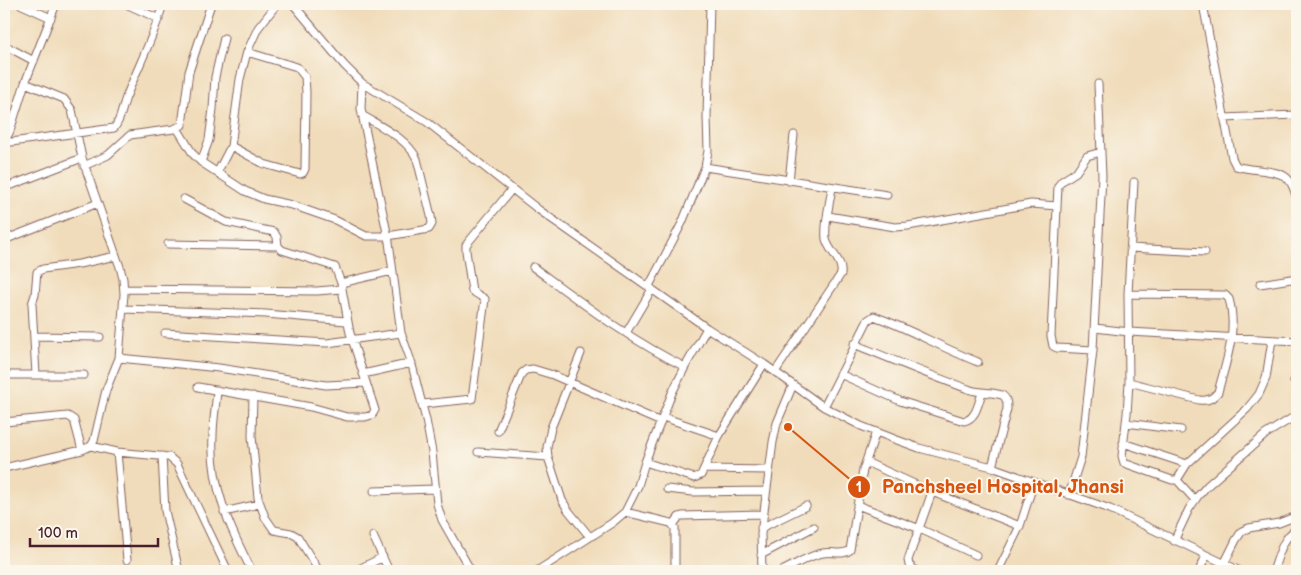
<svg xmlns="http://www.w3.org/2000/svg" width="1301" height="575" font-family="'Balsamiq Sans',sans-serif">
	<rect width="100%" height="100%" fill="#fbf7ec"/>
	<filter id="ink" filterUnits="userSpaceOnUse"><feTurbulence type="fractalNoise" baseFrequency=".02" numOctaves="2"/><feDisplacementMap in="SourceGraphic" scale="10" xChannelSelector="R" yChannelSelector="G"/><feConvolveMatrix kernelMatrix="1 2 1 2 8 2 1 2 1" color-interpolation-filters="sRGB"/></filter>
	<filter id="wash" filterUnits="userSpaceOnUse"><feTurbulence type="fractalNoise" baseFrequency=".0096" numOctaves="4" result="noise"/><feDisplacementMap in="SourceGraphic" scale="20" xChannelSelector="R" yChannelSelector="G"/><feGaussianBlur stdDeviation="1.12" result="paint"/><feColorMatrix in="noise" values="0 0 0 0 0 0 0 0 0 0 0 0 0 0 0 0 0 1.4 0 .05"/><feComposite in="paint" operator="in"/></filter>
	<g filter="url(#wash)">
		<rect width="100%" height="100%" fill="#f0dcba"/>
	</g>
	<g filter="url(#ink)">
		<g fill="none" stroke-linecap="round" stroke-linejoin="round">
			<defs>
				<path id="street" d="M20,4l31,14
					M126,4l33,15
					M293,4l51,61 18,18 65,39 112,88 168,118 57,36 60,43 37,19 36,14 22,8 73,19 118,42 130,62
					M1203,4l29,154 4,8c13,5 42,3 51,12 6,5 8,14 10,21
					M4,45l30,16
					M362,83l-1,26 28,133 12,91 10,28 15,59 6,32 5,52 5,16 29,51
					M1224,118l73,-3
					M177,128l16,26 8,8 44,29 19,8 28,6 43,15 31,16h22l41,-7 3,-5 -1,-8 -14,-57c-10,-21 -36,-32 -55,-44
					M4,143l110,-15c8,-9 8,-22 13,-33 12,-30 27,-59 36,-91
					M4,143l6,-12 15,-48 31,-79
					M231,146l33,18 36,10 3,-1 2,-4 1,-77 -1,-15 -8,-10 -50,-15
					M201,162l8,-22 4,-31 2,-32 9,-39
					M84,166l24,-11 22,-20 44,-6 8,-4 7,-53 22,-68
					M705,167l182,28
					M217,173l14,-27 9,-67 7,-27 11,-24 19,-24
					M789,181l5,-46
					M1134,182l-6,112 1,88 -2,32 -5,42 2,7 48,17h5l10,-16 60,-55 12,-15 7,-16 6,-38
					M12,185l70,-27
					M184,199l42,23 48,10 3,5 1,9 4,4 53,17 6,16 9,50 25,77 -3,5 -7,2h-18l-36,-10 -113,-20
					M828,216l67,11 13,-1 123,-22 26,2
					M4,240l94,-37
					M168,244l110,2
					M1130,248l75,4
					M533,267c49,36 97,73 152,100
					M341,283l51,-12
					M1260,284l37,-6
					M649,286l33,-63 23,-56 3,-16 -1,-34 3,-113
					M124,289l193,2 24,-2
					M1128,294l97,1 4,4c9,32 -3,63 -11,93 -6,7 -10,9 -19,8l-70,-18
					M123,309l143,5 80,7
					M1095,328l34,4 168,9
					M165,333l162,10 74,-10
					M626,333l26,-44
					M34,336l66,1
					M854,344c39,16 77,32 117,46 10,3 22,2 31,5 5,3 5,8 5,14l-15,58
					M1093,350l-36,-2 -4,-2 -2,-10 7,-150 4,-5 14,-9 11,-16 14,-4
					M581,353l-30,75 -4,19 1,10 14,43 6,10 22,27
					M119,358l100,10 107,17 40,-2
					M775,372l66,-98c2,-14 -12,-22 -15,-35 -2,-16 4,-36 6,-52
					M363,374l49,-11
					M840,374l60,27 64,20c12,-2 14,-17 18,-28
					M4,375h80
					M36,375l-4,-71 3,-9 2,-23 6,-3 36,-5 37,-8
					M1294,381l3,-1
					M217,390c-1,15 -4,31 -4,46 -3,49 17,93 39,135
					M253,396l-1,40 6,62 7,19 9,13 17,3 7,4 21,34
					M423,404l49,-5 13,-100 -13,-8 -6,-40v-6l46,-56
					M824,407l44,-87 6,-4c36,13 68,32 104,46
					M663,417l56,19
					M4,422l64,-6 6,4 8,30
					M1126,423l55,7
					M498,431l24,-58 4,-3 7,-1 20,6 108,47
					M1123,443l64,21
					M91,446l26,6 52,5 8,7 51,107
					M117,452l10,108
					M478,452l70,5
					M162,456l3,55 14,60
					M645,462l49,16 7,-3 18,-39 45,-72
					M866,462l66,30 88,34
					M4,468l78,-18 9,-4 3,-5 12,-51 13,-32 5,-64 -1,-15 -3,-12 -38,-109 -10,-48 -8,-11 -39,-16
					M705,469l64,1
					M1177,480l18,20
					M667,489l26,3 72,-1
					M374,491l61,-2
					M1069,495l12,-38 12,-107 9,-174 -4,-92
					M857,505l63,24 56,26
					M224,512l35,-8
					M625,512l46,11 4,5v43
					M673,525l6,-8 3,-1 81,-2
					M761,528l45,-22
					M373,536l16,35
					M1174,541l15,-32 9,-13 9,-10 59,-52 31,-19
					M761,555l53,-28
					M1224,564l12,-24 6,-9 7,-3 30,-5 18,-7
					M355,571l28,-14
					M537,571l75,-48 13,-11 13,-26 7,-24 27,-69 13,-26 22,-39
					M762,571l-1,-37 12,-92 4,-19 16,-38
					M782,571c13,-6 27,-16 41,-18 9,-2 20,3 27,-3l13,-80 13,-38
					M916,571l-7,-6 -1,-5 24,-68
					M998,571l22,-45 14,-44
					M1199,571l7,-15
					M1273,571c6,-15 9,-34 24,-42"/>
			</defs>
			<!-- street casing -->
			<use href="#street" stroke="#84615d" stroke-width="9"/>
			<!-- street -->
			<use href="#street" stroke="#fff" stroke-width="7"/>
		</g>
	</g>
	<!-- callouts -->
	<path fill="none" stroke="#d8530f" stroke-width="2" d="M788 427L859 487"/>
	<g fill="#d8530f" stroke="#fbf7ec" stroke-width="2">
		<circle cx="788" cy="427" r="5"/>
		<circle cx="859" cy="487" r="12"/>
	</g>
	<g font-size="15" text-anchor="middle" font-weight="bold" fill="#fff">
		<text x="859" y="492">1</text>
	</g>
	<g font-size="19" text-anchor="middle" font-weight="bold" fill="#d8530f" stroke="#fbf7ec" stroke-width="4" stroke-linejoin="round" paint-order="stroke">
		<text x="1003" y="493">Panchsheel Hospital, Jhansi</text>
	</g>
	<!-- margin -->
	<rect width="1301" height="575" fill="none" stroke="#fbf7ec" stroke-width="20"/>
	<!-- scale -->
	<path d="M30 538v8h128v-8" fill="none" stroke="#4a1f2b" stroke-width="2.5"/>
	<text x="38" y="538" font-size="15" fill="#4a1f2b" stroke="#fbf7ec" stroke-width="4" paint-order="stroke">100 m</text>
</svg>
